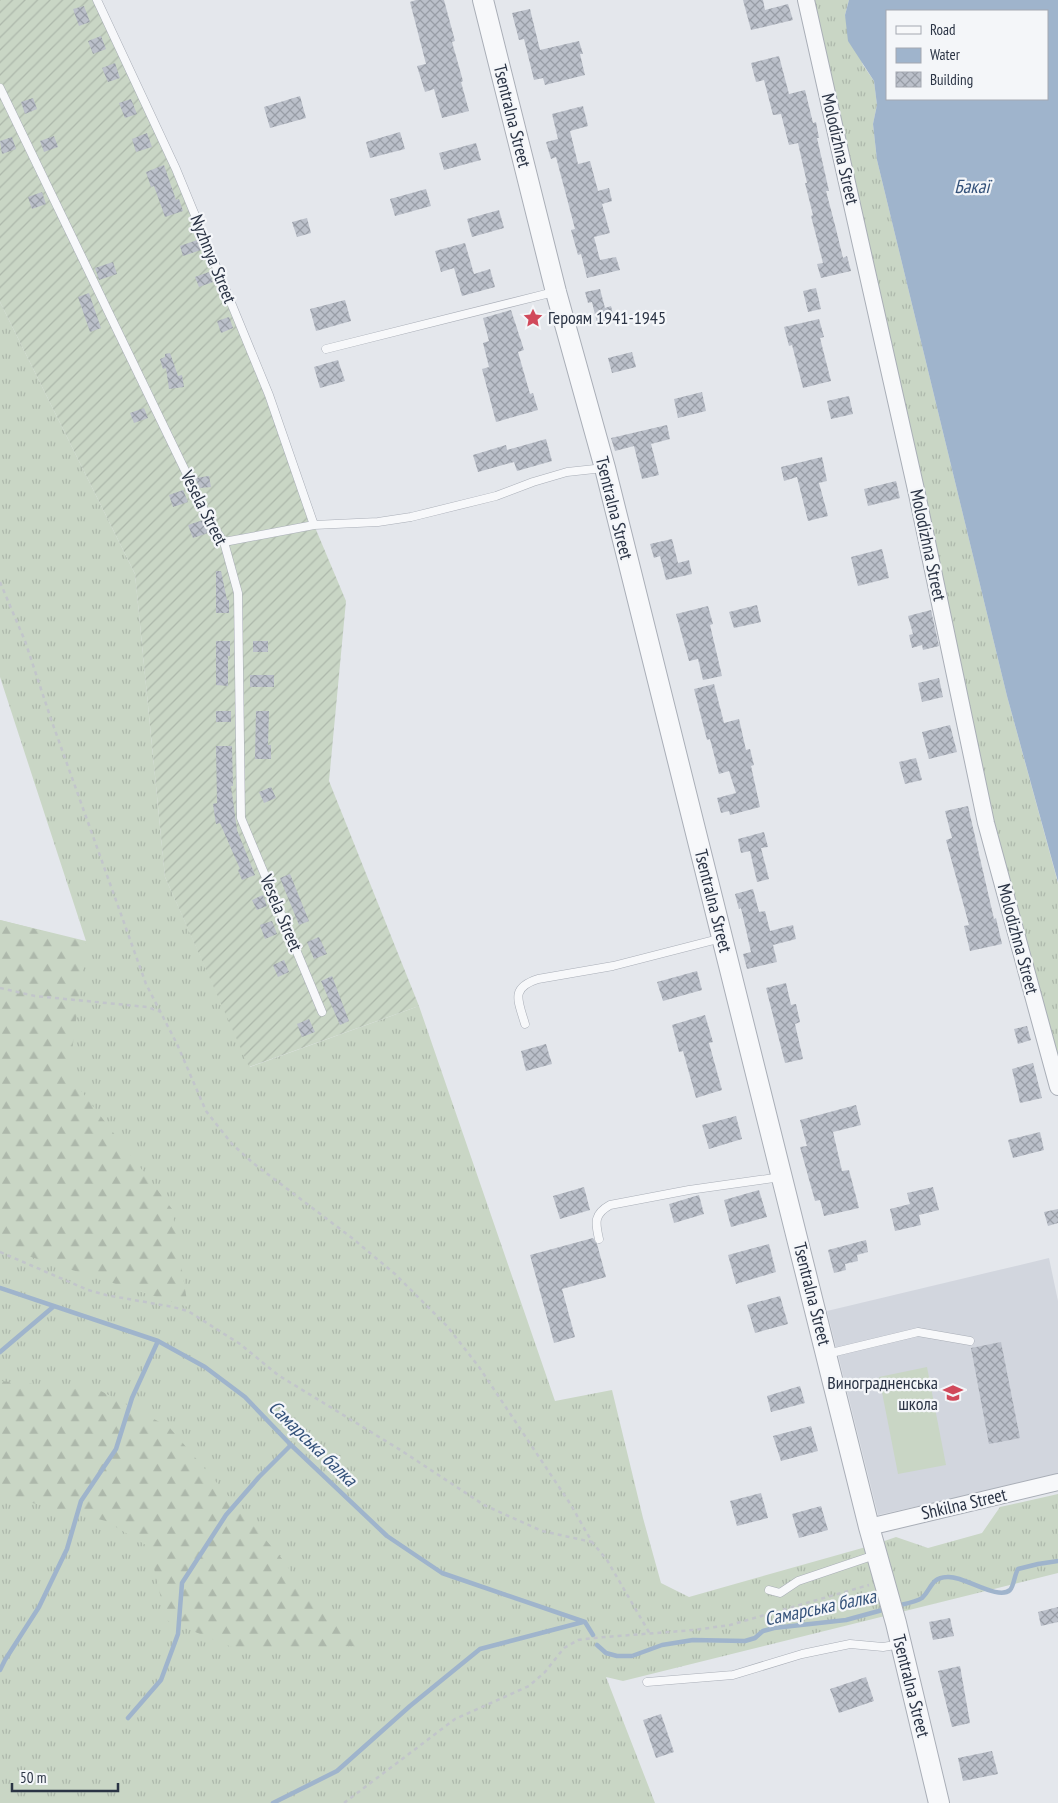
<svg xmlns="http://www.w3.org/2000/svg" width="1058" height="1803" font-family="'PT Sans Narrow',sans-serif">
	<defs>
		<pattern id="grass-tufts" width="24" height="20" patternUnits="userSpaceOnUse" patternTransform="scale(1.25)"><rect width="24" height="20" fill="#c9d6c5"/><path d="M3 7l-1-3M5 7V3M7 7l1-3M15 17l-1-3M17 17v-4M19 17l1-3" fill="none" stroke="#adb8ab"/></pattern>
		<pattern id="forest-firs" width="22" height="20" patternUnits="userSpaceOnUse" patternTransform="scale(1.25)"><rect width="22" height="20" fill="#c9d6c5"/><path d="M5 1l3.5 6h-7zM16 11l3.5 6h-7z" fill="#adb8ab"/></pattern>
		<pattern id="garden-furrows" width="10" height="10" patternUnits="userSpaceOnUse" patternTransform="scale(1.25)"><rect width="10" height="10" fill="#c9d6c5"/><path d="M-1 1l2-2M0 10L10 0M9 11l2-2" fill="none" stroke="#adb8ab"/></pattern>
		<pattern id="building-cross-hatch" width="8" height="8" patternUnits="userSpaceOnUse" patternTransform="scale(1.25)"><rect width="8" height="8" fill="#bbc0ca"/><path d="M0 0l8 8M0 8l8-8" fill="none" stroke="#989da6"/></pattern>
	</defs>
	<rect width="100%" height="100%" fill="#e4e7ec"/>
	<!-- built -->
	<path fill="#d2d6de" d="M1049,1258l9,43v174l-180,40 -51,-204z"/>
	<!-- grass -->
	<path fill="url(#grass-tufts)" d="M806,0h43l-4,15 18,50 11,16 3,24 -4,19 4,36 130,536 51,187v204l-21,-76z
		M0,302l135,272 30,303 85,190 169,-61 136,395 57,-11 31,128 18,65 28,14 184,-52 23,-8 32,11 54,-15 18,-26 58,-13v79l-435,108 -17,-4 49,126h-655v-883l86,21 -86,-264z"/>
	<!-- forest -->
	<path fill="url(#forest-firs)" d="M0,920l86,22 -17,133 103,134 16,98 -188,-60z
		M0,1381l99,9 70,37 114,133 31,46 49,40 -124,4 -73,-30 -17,-73 -43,-26 -106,-26z"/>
	<!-- garden -->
	<path fill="url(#garden-furrows)" d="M0,0h97l79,169 93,226 45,130 32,76 -17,180 90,225 -170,61 -84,-190 -30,-303 -135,-272z"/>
	<!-- pitch -->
	<path fill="#c9d6c5" d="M927,1367l19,98 -48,9 -19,-97z"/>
	<!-- water -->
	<path fill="#9fb4cc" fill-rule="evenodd" d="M849,0h209v882l-51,-186 -130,-536 -4,-36 4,-19 -3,-24 -26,-40 -3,-26zM887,11h160v88h-160z"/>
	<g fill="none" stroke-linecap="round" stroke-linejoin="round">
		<!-- stream -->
		<path stroke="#9fb4cc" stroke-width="4.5" d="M0,1288l158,53 47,26 40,30 46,48 96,91 55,37 143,49 8,13
			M0,1352l53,-45
			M896,1606c8,-2 20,-4 26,-8 10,-9 8,-20 25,-21 16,-2 51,24 63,13 4,-4 4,-14 8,-21l20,-5 20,-3
			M597,1645l9,8 11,3h15l30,-11 31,-5 52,1 10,-3 8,-7 11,-3 72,-8 40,-11
			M0,1670l5,-10 34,-53 28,-58 14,-48 35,-52 16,-51 26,-57
			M128,1718l33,-38 17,-46 4,-51 44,-68 33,-38 32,-32
			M273,1803l64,-32 73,-65 70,-57 103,-27"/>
	</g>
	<!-- building -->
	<path fill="url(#building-cross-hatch)" d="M416,0h28l11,41 -3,1 11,39 -2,1 8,29 -27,7 -8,-29 -9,3 -8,-26 9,-2 -16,-62z
		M743,0h20l2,10 23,-6 5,16 -42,10z
		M84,6l6,16 -11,4 -6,-17z
		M530,9l10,41 39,-9 4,13h-3l5,21 -40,10 -2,-7 -9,2 -10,-41 -5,1 -7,-27z
		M101,36l5,13 -13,5 -5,-13z
		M779,56l10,38 16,-4 8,33 3,-1 3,16h-2l12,53h-3l10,38 7,29 4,-2 4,15 -30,7 -4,-14 6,-1 -12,-47 2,-1 -8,-32h2l-9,-40 -9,2 -8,-31 -8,1 -9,-35 -8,2 -5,-19z
		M115,63l5,15 -12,4 -6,-14z
		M300,96l6,22 -36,10 -6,-21z
		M33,98l4,11 -12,5 -4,-12z
		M131,99l6,15 -12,4 -6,-15z
		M583,106l5,20 -18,5 8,33 12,-3 8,30 11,-3 3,13 -10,3 8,29 -16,4 6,23 16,-3 4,13 -33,8 -6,-24 -3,1 -7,-25 4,-1 -19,-72 -5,2 -5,-17 12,-3 -6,-25z
		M400,132l5,17 -35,9 -4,-16z
		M147,133l5,14 -16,5 -4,-13z
		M54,136l4,11 -14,5 -4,-11z
		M12,137l4,12 -14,5 -2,-13z
		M476,143l5,17 -37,10 -5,-17z
		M164,165l12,35 3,-1 4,12 -18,6 -11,-31 -3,1 -5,-15z
		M426,189l5,17 -36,10 -5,-17z
		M42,192l4,12 -14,5 -4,-12z
		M499,210l5,18 -32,9 -5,-18z
		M307,218l4,15 -14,4 -5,-15z
		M197,240l4,10 -18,6 -3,-10z
		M465,243l9,31 16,-5 5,18 -33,9 -8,-28 -13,4 -6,-21z
		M113,262l4,12 -18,6 -4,-12z
		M209,272l4,10 -14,5 -4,-10z
		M816,288l5,21 -13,3 -5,-21z
		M600,289l5,19 6,-2 3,13 -17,4 -5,-21 -4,1 -3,-11z
		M89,293l12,35 -11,4 -12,-35z
		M345,300l6,21 -35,10 -6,-22z
		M511,310l13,40 -6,2 12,42 3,-1 5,17 -42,12 -14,-53 7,-2 -6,-24 6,-2 -6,-23z
		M229,317l4,11 -12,5 -4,-12z
		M819,319l5,18 -4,1 11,43 -28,7 -11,-43 -3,1 -5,-19z
		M632,352l4,15 -24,6 -4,-15z
		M170,353l8,23 4,-1 2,12 -15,2 -3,-21 -3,1 -3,-10 5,-2v-3z
		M338,360l7,21 -25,7 -6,-21z
		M702,392l4,19 -28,7 -4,-19z
		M849,396l4,18 -22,5 -4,-18z
		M144,408l4,10 -14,5 -4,-10z
		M667,425l3,14 -19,5 8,31 -17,4 -8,-33 -19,5 -4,-13z
		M546,439l6,22 -35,10 -3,-9 -36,10 -5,-17 33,-10 1,5z
		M822,457l5,24 -8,2 9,33 -20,5 -11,-44 -13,4 -3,-14z
		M209,476l2,11 -11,1 -5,-10z
		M896,481l4,17 -32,8 -4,-17z
		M183,490l5,12 -15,5 -4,-12z
		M203,520l5,13 -15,5 -5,-13z
		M672,539l6,24 11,-3 3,14 -26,6 -6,-24 -6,2 -4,-14z
		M882,549l7,29 -31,8 -7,-29z
		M216,571h5l6,29h2v13h-13z
		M757,605l4,17 -27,6 -5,-16z
		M708,606l5,18 -3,1 12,51 -19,4 -5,-21 -9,2 -13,-47z
		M931,610l8,36 -16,4 -1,-5 -10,3 -3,-13 4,-1 -5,-18z
		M216,641h14v15h-2v30l-12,-1z
		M253,641h15v11h-15z
		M250,675h24v12h-24z
		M939,678l4,19 -21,5 -4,-19z
		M714,684l10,39 15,-4 7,31 4,-1 4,16 -3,1 9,41 -30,8 -1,-4 -8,2 -4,-15 19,-5 -7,-22 -10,3 -9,-35 -3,1 -13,-51z
		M216,711h15v11h-15z
		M256,711h13l-1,34h3v14h-16z
		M950,725l7,27 -28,7 -7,-27z
		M216,746h16l1,40h-2l6,44 18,45 -13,5 -4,-10 2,-1 -20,-46 -4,1 -3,-20 4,-1z
		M916,758l6,22 -17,4 -6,-22z
		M271,787l5,11 -12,5 -5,-11z
		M968,806l26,113 2,-1 6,26 -32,7 -6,-25 5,-1 -23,-85 6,-2 -7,-27z
		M764,832l4,15 -7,1 8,31 -12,3 -7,-31 -9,2 -3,-14z
		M290,874l19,47 -10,4 -19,-47z
		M753,889l6,23 6,-1 5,20 23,-6 3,14 -23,6 4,17 -30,7 -4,-15 8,-2 -10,-44 -2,1 -4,-15z
		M263,895l4,11 -10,4 -5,-10z
		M272,921l5,13 -12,5 -5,-14z
		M319,937l8,17 -13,5 -7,-17z
		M284,960l5,12 -11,5 -5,-12z
		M697,971l5,19 -39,11 -6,-19z
		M332,976l17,45 -9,4 -19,-44z
		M786,983l5,22 5,-1 4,18 -5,2 8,35 -18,4 -19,-75z
		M705,1015l8,27 -4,1 13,47 -26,8 -13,-47 -4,1 -7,-27z
		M309,1019l6,13 -13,5 -5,-13z
		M1027,1026l4,14 -13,4 -4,-15z
		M546,1044l6,20 -26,7 -5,-20z
		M1033,1063l9,35 -22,5 -8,-34z
		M856,1105l5,20 -28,7 9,39 7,-1 10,38 -35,8 -4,-16 -5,1 -15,-54 7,-1 -7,-26z
		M736,1116l6,23 -33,10 -7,-24z
		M1040,1132l4,18 -31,8 -5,-18z
		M584,1187l6,23 -30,9 -7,-23z
		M933,1187l6,23 -20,5 2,10 -26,6 -5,-22 20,-5 -3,-11z
		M759,1190l8,27 -36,10 -7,-27z
		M699,1195l5,19 -30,9 -5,-19z
		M1058,1209v14l-10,3 -4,-14z
		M593,1238l4,6 9,33 -44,12 13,48 -21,6 -24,-88z
		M866,1240l2,12 -11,3 1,6 -13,3 1,6 -12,3 -6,-23z
		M769,1244l7,28 -40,12 -8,-29z
		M780,1296l8,28 -33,9 -8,-28z
		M1001,1342l19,96 -31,6 -18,-96z
		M800,1386l5,17 -34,9 -4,-16z
		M811,1426l7,25 -37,10 -8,-25z
		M761,1493l7,25 -31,8 -7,-25z
		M821,1506l7,24 -29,8 -7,-24z
		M1058,1607v15l-17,4 -3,-14z
		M950,1618l4,18 -21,4 -4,-18z
		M960,1666l10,57 -18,4 -14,-56z
		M866,1677l8,24 -35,12 -9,-24z
		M661,1714l13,38 -18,6 -13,-38z
		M992,1751l6,23 -35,7 -5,-23z"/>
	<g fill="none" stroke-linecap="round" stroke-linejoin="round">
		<defs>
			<path id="service" d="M97,0l79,169 93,226 45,130
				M0,88l210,434 14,20 14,51 3,225 81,194
				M326,349l228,-57
				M224,542l90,-17 64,-3 33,-5 85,-21 37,-14 34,-10 37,-4
				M525,1024c-7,-24 -15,-36 13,-45l75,-13 109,-28
				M599,1239c-4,-17 -5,-25 11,-34l79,-15 92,-13
				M827,1354l91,-22 52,9
				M769,1590l11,3 18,-12 77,-26
				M647,1682l86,-7 69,-21 48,-10 33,3 18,-3"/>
			<path id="minor" d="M806,0l111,494 69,329 72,264
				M869,1527l189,-45"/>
			<path id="tertiary" d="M483,0l73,292 49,176 264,1059 27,96 43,180"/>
		</defs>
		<!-- service casing -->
		<use href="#service" stroke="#a9aeb7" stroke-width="9"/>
		<!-- minor casing -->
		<use href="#minor" stroke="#a9aeb7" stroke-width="18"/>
		<!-- tertiary casing -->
		<use href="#tertiary" stroke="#a9aeb7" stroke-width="22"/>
		<!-- path -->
		<path stroke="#c2c5cb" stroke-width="2.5" stroke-dasharray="4 4" stroke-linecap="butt" d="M0,582l25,59 27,81 94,262 31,60 29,67 26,33 21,19 99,75 43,36 52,52 32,41 92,138 21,37 15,18 43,74
			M0,988l35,8 112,11 14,5
			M0,1252l88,38 18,5 67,12 15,4 52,33 38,31 124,76 82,54 58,26 50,11
			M344,1803l111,-84 74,-33 16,-14 19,-24 14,-8 15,-2 101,-8 36,-5 139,-40"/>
		<!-- service -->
		<use href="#service" stroke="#f7f8fa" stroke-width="8"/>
		<!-- minor -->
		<use href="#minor" stroke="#f7f8fa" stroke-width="16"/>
		<!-- tertiary -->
		<use href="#tertiary" stroke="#f7f8fa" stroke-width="20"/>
	</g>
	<!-- icons -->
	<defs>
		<symbol id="sight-bare" viewBox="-9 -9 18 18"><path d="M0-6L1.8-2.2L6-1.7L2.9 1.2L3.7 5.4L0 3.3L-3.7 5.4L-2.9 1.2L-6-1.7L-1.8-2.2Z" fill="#d1495b" stroke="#f4f6f9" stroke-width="2.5" paint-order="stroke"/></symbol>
		<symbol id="school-bare" viewBox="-9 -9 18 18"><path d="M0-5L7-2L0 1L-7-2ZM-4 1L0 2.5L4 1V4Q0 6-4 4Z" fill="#d1495b" stroke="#f4f6f9" stroke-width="2.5" paint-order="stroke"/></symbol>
	</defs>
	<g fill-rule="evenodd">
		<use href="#sight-bare" x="519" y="304" width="28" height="28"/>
		<use href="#school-bare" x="939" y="1379" width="28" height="28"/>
	</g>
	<g text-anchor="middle" stroke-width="4.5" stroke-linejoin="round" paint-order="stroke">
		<!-- street labels -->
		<g font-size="18" fill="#2b3445" stroke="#f4f6f9">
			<text transform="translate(512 116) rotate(76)" y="6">Tsentralna Street</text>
			<text transform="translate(840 149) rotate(77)" y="6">Molodizhna Street</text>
			<text transform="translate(213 259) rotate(68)" y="6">Nyzhnya Street</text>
			<text transform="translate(204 508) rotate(63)" y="6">Vesela Street</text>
			<text transform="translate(614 508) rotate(76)" y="6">Tsentralna Street</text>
			<text transform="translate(928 545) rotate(78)" y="6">Molodizhna Street</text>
			<text transform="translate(713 901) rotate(76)" y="6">Tsentralna Street</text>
			<text transform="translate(281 913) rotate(67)" y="6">Vesela Street</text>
			<text transform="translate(1018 939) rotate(75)" y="6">Molodizhna Street</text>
			<text transform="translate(812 1294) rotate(76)" y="6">Tsentralna Street</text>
			<text transform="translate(964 1504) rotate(-13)" y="6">Shkilna Street</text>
			<text transform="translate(911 1686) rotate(76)" y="6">Tsentralna Street</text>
		</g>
		<!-- poi labels -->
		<g font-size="18" fill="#2b3445" stroke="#f4f6f9" text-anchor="start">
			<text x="548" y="324">Героям 1941-1945</text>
			<text x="938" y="1389" text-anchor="end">Виноградненська<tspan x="938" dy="21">школа</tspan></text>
		</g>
		<!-- water labels -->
		<g font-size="19" font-style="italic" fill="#34527a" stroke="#f4f6f9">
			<text x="972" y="193">Бакаї</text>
			<text transform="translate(313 1443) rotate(44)" y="7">Самарська балка</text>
			<text transform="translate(820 1607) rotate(-12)" y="7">Самарська балка</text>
		</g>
	</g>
	<!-- legend -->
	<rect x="886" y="10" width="162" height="90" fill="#f4f6f9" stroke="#a4a8b1"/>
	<rect x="896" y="26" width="25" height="8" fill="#f7f8fa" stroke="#a4a8b1"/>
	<text x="930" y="35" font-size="15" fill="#2b3445">Road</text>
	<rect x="896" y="48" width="25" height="15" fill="#9fb4cc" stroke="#a4a8b1"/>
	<text x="930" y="60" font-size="15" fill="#2b3445">Water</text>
	<rect x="896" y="72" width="25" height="15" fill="url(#building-cross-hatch)" stroke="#a4a8b1"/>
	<text x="930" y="85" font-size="15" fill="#2b3445">Building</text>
	<!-- scale -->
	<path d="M12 1783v8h106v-8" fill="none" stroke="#2b3445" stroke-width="2.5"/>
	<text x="20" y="1783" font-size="15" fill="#2b3445" stroke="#f4f6f9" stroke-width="4" paint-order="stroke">50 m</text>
</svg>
